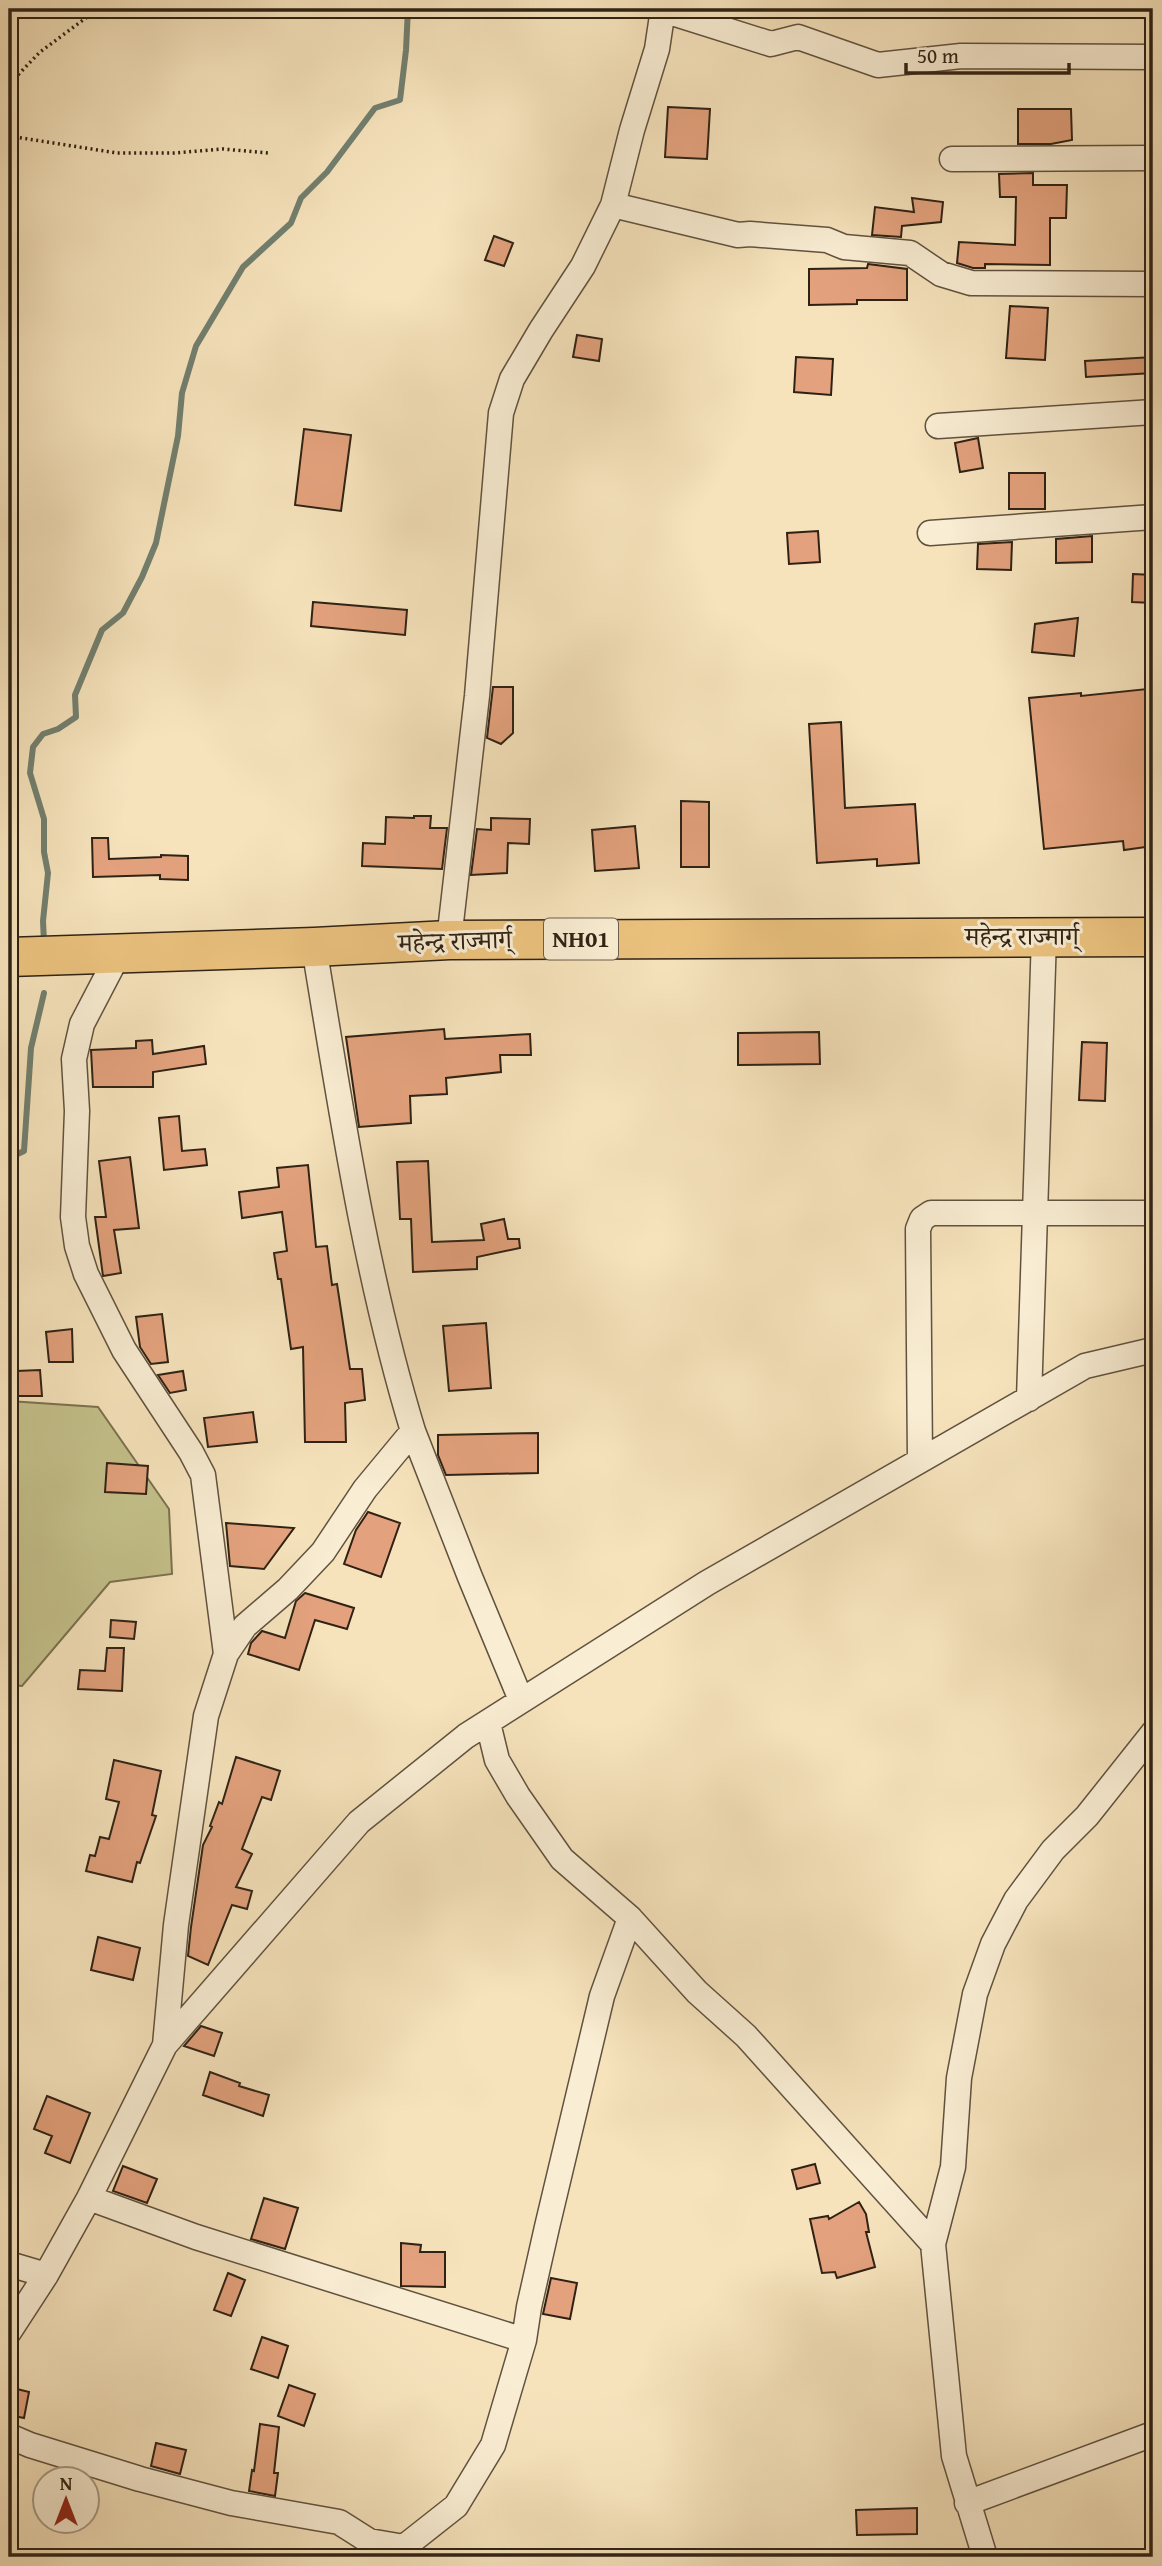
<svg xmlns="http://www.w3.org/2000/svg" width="1162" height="2566" font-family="'Gentium Book Plus','Noto Serif Devanagari',serif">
	<rect width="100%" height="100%" fill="#f6e3bc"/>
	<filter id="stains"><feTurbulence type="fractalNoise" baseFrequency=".00286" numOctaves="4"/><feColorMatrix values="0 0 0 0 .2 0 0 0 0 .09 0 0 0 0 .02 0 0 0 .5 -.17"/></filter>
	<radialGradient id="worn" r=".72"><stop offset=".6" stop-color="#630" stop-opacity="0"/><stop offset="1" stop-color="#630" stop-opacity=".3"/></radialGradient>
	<!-- green -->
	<path fill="#c4c18b" stroke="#7a7250" stroke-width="2" d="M9,1401l89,6 71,102 3,65 -62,8 -88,104 -13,-1z"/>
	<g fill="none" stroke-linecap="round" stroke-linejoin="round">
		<!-- stream -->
		<path stroke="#72806f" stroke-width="6" d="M44,942l-1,-21 5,-48 -4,-21v-33l-14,-46 3,-26 10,-13 15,-5 18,-12 -1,-22 27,-65 21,-17 19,-36 14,-34 22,-107 4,-43 14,-47 47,-79 48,-44 10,-25 26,-26 48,-64 25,-8 6,-50 2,-41
			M9,1158l15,-7 7,-103 13,-55"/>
	</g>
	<!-- building -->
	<path fill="#e3a27d" stroke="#2f2215" stroke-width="2" d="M668,107l42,2 -3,50 -42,-2z
		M1018,109h53l1,31 -21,4h-33z
		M1033,173v12h34l-1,33h-16v47l-65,-1v4h-12l-16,-5 2,-21 56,3 1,-48h-16l-1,-23z
		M912,198l31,4 -2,20 -39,4 -1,11 -29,-2 3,-28 39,5z
		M494,236l19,7 -9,23 -19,-6z
		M868,264l39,5v31h-50v4l-48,1v-36l58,-1z
		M1010,306l38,2 -3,52 -39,-2z
		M577,335l25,4 -3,22 -26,-4z
		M796,357l37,2 -2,36 -37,-3z
		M1153,357v16l-67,4 -1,-16z
		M304,429l47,6 -10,76 -46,-6z
		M978,438l5,30 -23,4 -5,-29z
		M1009,473h36v36h-36z
		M818,531l2,31 -31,2 -2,-31z
		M1092,536v26l-36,1v-24z
		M1012,542l-1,28 -34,-1 1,-25z
		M1133,574l20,1v28l-21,-1z
		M313,602l94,8 -2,25 -94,-9z
		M1078,618l-4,38 -42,-4 3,-28z
		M493,687h20v46l-12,11 -14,-6z
		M1147,689l6,61v96l-29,4 -1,-9 -79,8 -15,-151 52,-5v3z
		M841,722l4,86 70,-4 4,59 -42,3v-7l-60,4 -8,-139z
		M681,801l28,1v65h-28z
		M414,816h17l-1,12h17l-5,41 -80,-3 1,-23 22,1 1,-27 28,1z
		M491,818l39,1 -1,25 -21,-1 -1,30 -36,2 6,-46 14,1z
		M635,826l4,42 -44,3 -3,-41z
		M92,838h16l1,21 52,-2v-2l27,1v24l-28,-1v-4l-67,2z
		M444,1029l1,10 85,-5 1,21h-31l1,17 -55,6 1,16 -37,2 1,27 -52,4 -13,-90z
		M819,1032l1,32 -82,1v-32z
		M152,1040l1,14 51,-8 2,18 -53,8v15h-60l-2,-37 45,-2v-7z
		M1082,1042l25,1 -2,58 -26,-1z
		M179,1116l3,35 23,-2 2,16 -43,5 -5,-52z
		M130,1157l9,71 -25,2 7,43 -18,3 -8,-59h11l-7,-56z
		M428,1161l4,81 52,-2 -3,-16 23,-5 4,20h11l1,9 -43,9v12l-64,3 -2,-53h-11l-3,-57z
		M308,1165l8,82 11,-1 5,39 5,-1 13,85h12l3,31 -20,3 1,39h-41l-2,-95 -12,2 -10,-70h-3l-4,-26 13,-2 -5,-39 -40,6 -3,-26 40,-5 -2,-19z
		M162,1314l6,48 -17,2 -11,-17 -4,-30z
		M486,1323l5,65 -42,3 -6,-65z
		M72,1329l1,33h-24l-3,-30z
		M40,1370l2,26h-27l1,-25z
		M183,1371l3,19 -16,3 -12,-18z
		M253,1412l4,30 -49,5 -4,-29z
		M538,1433v40l-92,2 -8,-20v-20z
		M107,1463l41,3 -2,28 -41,-2z
		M368,1512l32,11 -19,54 -37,-13 12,-34z
		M226,1523l68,5 -30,41 -34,-3z
		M305,1593l49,15 -7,21 -32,-9 -16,50 -51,-16 3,-11 11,-12 23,7 11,-37z
		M111,1620l25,2 -2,17 -24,-2z
		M107,1648h17l-2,43 -44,-2 2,-19 25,1z
		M236,1757l44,14 -9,29 -9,-3 -20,52 10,5 -16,33 16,4 -5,18 -15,-4 -24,60 -20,-9 3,-29 12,-82 9,-18 -2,-1 9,-24 3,2z
		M114,1760l47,11 -9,44 4,1 -16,47 -3,-1 -5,20 -46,-11 4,-16 5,1 5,-19 9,2 10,-37 -13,-3z
		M98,1937l42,11 -7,32 -42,-10z
		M201,2026l21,7 -8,23 -30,-10z
		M210,2072l30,11 -1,3 30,9 -6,21 -60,-21z
		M47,2096l43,17 -20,50 -25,-10 7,-17 -18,-7z
		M815,2164l5,19 -23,6 -5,-19z
		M123,2166l34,13 -10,24 -34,-12z
		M264,2198l34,10 -13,41 -34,-10z
		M859,2202l7,12 3,18h-3l9,35 -38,11 -2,-6 -13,1 -12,-54 18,-3 1,3z
		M401,2243l20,2 -1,7h25v35l-44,-1z
		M228,2273l17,7 -14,36 -17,-6z
		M551,2278l26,5 -7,36 -27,-5z
		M262,2337l26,9 -10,32 -27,-9z
		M289,2385l26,9 -11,32 -26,-10z
		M9,2387l20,5 -5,26 -15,-3z
		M260,2424l19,3 -5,46h4l-3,23 -26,-5 3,-21 2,1z
		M156,2443l30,7 -6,24 -29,-8z
		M917,2508v26l-60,1 -1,-25z"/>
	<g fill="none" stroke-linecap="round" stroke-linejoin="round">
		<defs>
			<path id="minor" d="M663,10l108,34 27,-7 80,28 83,-9 192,1
				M952,159l201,-1
				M613,205l125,30 12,-1 77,6 17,7 66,6 31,21 30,9 182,1
				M938,426l215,-14
				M930,533l223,-16
				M449,940l28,-244 24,-283 11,-34 29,-49 42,-64 30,-61 19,-75 25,-81 6,-40
				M119,953l-37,71 -8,35 3,52 -4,106 4,29 9,28 38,76 67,102 12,23 23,179
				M1029,1399l15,-463
				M413,1431l57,146 51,123
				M920,1460l-2,-231 4,-10 9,-6h222
				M488,1723l9,37 21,36 44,63 68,59 67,74 49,44 187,208 21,212 31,101
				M165,2045l194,-223 107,-86 241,-153 378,-217 68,-16
				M89,2198l107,39 328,103
				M933,2244l20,-77 6,-89 16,-84 18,-50 23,-44 37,-50 34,-34 66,-83
				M9,2264l37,11
				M9,2332l37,-57 43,-77 76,-153 11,-120 30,-209 20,-62 19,-28 43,-37 35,-37 42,-63 48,-58c-48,-158 -72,-322 -99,-484
				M9,2436l21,9 110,34 91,24 108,19 30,19 35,6
				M967,2503l186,-69
				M408,2557l-4,-10 52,-41 37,-61 31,-105 5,-33 18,-80 55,-231 28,-78"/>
			<path id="trunk" d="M9,957l305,-10 135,-7 704,-3"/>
		</defs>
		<!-- minor casing -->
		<use href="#minor" stroke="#61523f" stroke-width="27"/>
		<!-- trunk casing -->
		<use href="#trunk" stroke="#2f2215" stroke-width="41"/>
		<!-- path -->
		<path stroke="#2f2215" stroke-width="3.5" stroke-dasharray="2 3.5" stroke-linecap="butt" d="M9,79h5l26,-27 58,-43
			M9,136l108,17h57l49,-4 45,4"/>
		<!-- minor -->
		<use href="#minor" stroke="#f9edd3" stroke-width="24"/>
		<!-- trunk -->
		<use href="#trunk" stroke="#ebc27e" stroke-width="38"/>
	</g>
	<g text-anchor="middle" stroke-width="6" stroke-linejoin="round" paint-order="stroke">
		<!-- shield labels -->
		<rect fill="#f9edd3" stroke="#6c5f4e" stroke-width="2" x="544" y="918.5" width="74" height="41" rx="5"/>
		<g font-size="24" font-weight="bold" fill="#2f2215">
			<text x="581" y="947">NH01</text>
		</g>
		<!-- street labels -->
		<g font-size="26" fill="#2f2215" stroke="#f9edd3">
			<text x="1022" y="945">महेन्द्र राज्मार्ग्</text>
			<text transform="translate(455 941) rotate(-2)" y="9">महेन्द्र राज्मार्ग्</text>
		</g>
	</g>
	<!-- margin -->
	<rect width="1162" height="2566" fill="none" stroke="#f6e3bc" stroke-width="35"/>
	<rect x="10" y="10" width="1141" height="2545" fill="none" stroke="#2f2215" stroke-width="3.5"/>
	<rect x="18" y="18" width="1127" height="2531" fill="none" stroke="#2f2215" stroke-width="2"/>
	<!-- north arrow -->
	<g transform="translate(66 2500)"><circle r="33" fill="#f9edd3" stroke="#a89c87" stroke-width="2"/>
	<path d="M0-5L12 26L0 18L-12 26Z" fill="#8f2418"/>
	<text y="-10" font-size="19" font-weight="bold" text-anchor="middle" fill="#2f2215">N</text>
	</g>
	<!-- scale -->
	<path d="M906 63v10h163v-10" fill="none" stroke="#2f2215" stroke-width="3.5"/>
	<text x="917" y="63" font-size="21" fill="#2f2215" stroke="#f9edd3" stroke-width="5" paint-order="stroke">50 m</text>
	<rect width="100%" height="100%" filter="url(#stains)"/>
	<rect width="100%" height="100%" fill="url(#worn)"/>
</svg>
